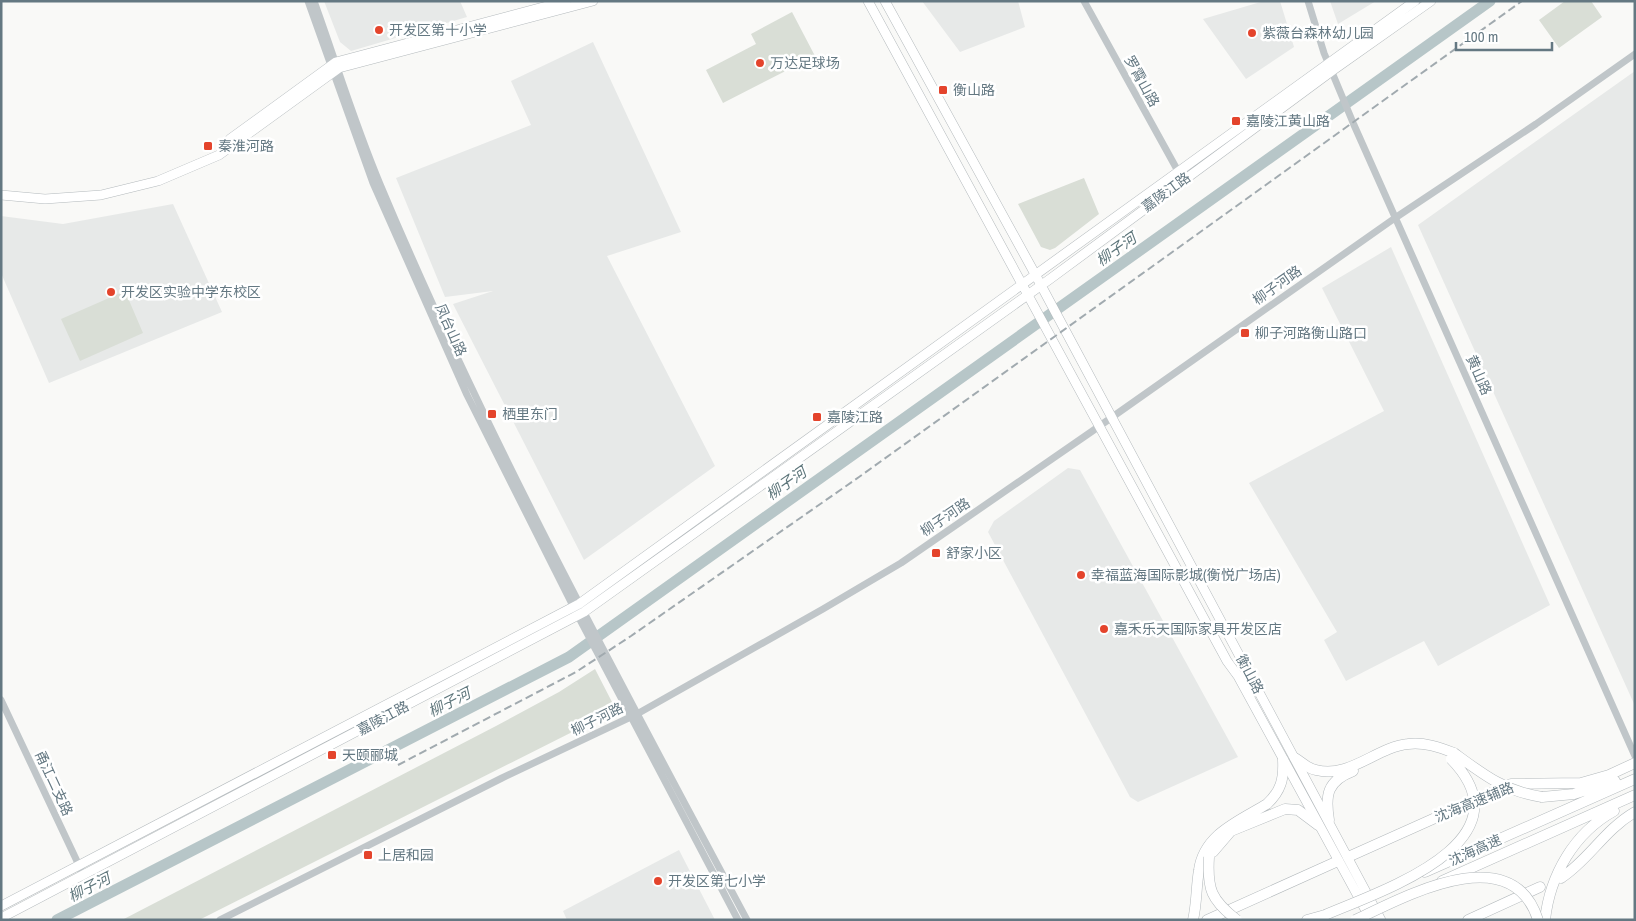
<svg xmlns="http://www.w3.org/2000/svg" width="1636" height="921" viewBox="0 0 1636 921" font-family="'Archivo Narrow','Noto Sans SC',sans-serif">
<rect width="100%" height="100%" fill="#f9f9f7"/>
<path fill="#e7e9e8" d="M324 1H460L467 17 351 51 340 42Z
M922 1H1018L1025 27 960 52Z
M1264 1H1280L1294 47 1246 79 1203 19Z
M1330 1H1376L1338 24Z
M593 42 681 232 607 256 715 466 584 560 453 304 493 291 445 297 396 178 531 125 511 81Z
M1635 71V706L1418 225Z
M173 204 222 312 49 383 1 273V216L63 224Z
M1391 247 1550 605 1438 666 1424 641 1346 681 1324 640 1337 632 1249 483 1384 411 1322 288Z
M1068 468 1080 470 1238 757 1138 802 1130 797 988 532 994 521Z
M679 850 715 920H567L563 911Z"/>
<path fill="#d9ded6" d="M1565 1H1591L1602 17 1559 48 1539 20Z
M792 12 815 56 723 103 706 70 756 44 751 34Z
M1084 178 1099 214 1055 248 1050 250 1041 247 1018 204Z
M125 291 143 333 80 361 61 319Z
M595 669 612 702 608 714 199 920H122L496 726 559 692Z"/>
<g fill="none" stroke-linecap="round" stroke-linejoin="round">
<path stroke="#b7c6c8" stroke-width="11" d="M57 920 569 657 1490 1"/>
<g stroke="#b4babd" stroke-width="10">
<path id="major" d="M868 1 1227 661 1238 676 1371 920
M885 1 1035 274 1381 920
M230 139 336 62 566 1
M1 195 45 199 101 195 158 181 219 155 339 68 593 1
M1 906 579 604 1415 1
M1 918 584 612 1050 279 1332 71 1431 1"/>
</g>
<g stroke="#b3b9bc" stroke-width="11">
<path id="highway" d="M1295 758C1302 762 1308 769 1316 770 1349 779 1377 747 1408 744 1424 742 1439 747 1454 753
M1542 797 1574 794 1615 781
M1329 820C1325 795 1327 781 1353 771
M1213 852 1231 831 1285 809 1298 810 1318 825
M1348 857 1511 784 1581 783 1609 775 1635 763
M1425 872 1635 779
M1561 878C1589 860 1604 830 1635 812
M1442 881 1635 795
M1193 920C1197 903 1196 887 1199 870 1204 834 1239 821 1267 804 1281 791 1284 779 1283 760
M1207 920 1338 861
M1307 920 1325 915
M1468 920 1540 887
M1545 920C1550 875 1574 833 1614 811"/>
</g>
<path stroke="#c0c6c9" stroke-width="7" d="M308 1 373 183 467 395 578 616 738 920
M314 1C336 62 355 125 380 184 486 437 618 678 747 920
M1084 1 1179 173
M1308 1 1324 53 1354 125 1635 756
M1 700 84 876
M220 920 502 778 637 714 823 609 901 563 1091 432 1395 218 1536 124 1635 54"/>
<use href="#major" stroke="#fff" stroke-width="9"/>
<use href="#highway" stroke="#fff" stroke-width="10"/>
<path stroke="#a1aaaf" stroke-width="2" stroke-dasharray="8 4" stroke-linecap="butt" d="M398 765 576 672 631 636 859 477 1522 1"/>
<g stroke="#b3b9bc" stroke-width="11" stroke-linecap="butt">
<path id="highway-bridge" d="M1454 753C1484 775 1504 791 1542 797
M1209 857C1207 889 1211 900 1237 920
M1325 915C1381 891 1532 842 1451 759
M1355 920C1404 897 1512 837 1538 920"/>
</g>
<use href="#highway-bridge" stroke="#fff" stroke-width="10"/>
</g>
<g fill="#e4442c" stroke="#fff" stroke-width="2">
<circle cx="379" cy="30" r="5"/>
<circle cx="1252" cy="33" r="5"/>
<circle cx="760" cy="63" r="5"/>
<rect x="938" y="85" width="10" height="10" rx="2.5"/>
<rect x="1231" y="116" width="10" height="10" rx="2.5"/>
<rect x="203" y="141" width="10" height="10" rx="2.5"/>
<circle cx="111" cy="292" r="5"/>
<rect x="1240" y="328" width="10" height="10" rx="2.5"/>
<rect x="487" y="409" width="10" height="10" rx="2.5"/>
<rect x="812" y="412" width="10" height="10" rx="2.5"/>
<rect x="931" y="548" width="10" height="10" rx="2.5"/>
<circle cx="1081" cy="575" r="5"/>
<circle cx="1104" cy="629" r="5"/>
<rect x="327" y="750" width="10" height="10" rx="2.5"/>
<rect x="363" y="850" width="10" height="10" rx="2.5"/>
<circle cx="658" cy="881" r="5"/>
</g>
<g text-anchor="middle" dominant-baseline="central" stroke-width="5" stroke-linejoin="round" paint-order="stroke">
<g font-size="14" fill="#647882" stroke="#fff" text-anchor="start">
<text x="389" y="30">开发区第十小学</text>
<text x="1262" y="33">紫薇台森林幼儿园</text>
<text x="770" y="63">万达足球场</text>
<text x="953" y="90">衡山路</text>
<text x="1246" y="121">嘉陵江黄山路</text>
<text x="218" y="146">秦淮河路</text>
<text x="121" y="292">开发区实验中学东校区</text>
<text x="1255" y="333">柳子河路衡山路口</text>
<text x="502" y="414">栖里东门</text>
<text x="827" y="417">嘉陵江路</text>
<text x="946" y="553">舒家小区</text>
<text x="1091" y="575">幸福蓝海国际影城(衡悦广场店)</text>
<text x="1114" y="629">嘉禾乐天国际家具开发区店</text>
<text x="342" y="755">天颐郦城</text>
<text x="378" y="855">上居和园</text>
<text x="668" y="881">开发区第七小学</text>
</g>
<g font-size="14" fill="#647882" stroke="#fff">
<text transform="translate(1142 81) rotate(61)">罗霄山路</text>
<text transform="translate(1166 192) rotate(-36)">嘉陵江路</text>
<text transform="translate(1277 285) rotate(-35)">柳子河路</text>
<text transform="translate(451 330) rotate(66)">凤台山路</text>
<text transform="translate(1479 375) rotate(66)">黄山路</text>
<text transform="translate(945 517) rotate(-34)">柳子河路</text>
<text transform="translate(1250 674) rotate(62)">衡山路</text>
<text transform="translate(383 718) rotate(-28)">嘉陵江路</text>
<text transform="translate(597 719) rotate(-26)">柳子河路</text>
<text transform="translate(54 783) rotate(65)">甬江二支路</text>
<text transform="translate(1474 802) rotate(-22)">沈海高速辅路</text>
<text transform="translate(1475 850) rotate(-24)">沈海高速</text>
</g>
<g font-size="15" font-style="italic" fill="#5f777c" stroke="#fff">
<text transform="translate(1116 249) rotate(-35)">柳子河</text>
<text transform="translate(786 483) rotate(-35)">柳子河</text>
<text transform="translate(449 702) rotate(-27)">柳子河</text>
<text transform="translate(89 887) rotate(-27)">柳子河</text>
</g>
</g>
<rect width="1636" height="921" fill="none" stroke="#647882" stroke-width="5"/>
<path d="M1456 42v8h96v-8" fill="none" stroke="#647882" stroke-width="2.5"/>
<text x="1464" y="42" font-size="15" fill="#647882" stroke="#ffffff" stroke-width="4" paint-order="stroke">100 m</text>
</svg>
